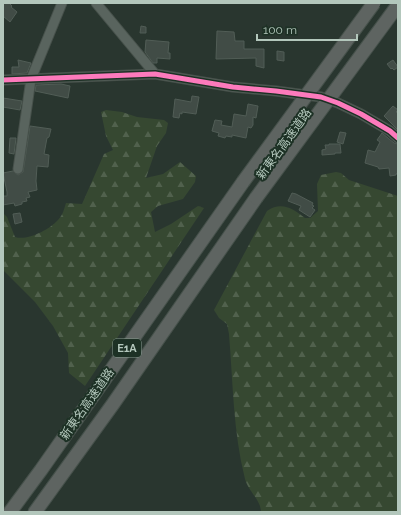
<svg xmlns="http://www.w3.org/2000/svg" width="401" height="515" viewBox="0 0 401 515" font-family="Raleway,'Noto Sans JP',sans-serif">
<defs>
<pattern id="forest-firs" width="22" height="20" patternUnits="userSpaceOnUse"><rect width="22" height="20" fill="#364831"/><path d="M5 1l3.5 6h-7zM16 11l3.5 6h-7z" fill="#51614d"/></pattern>
</defs>
<rect width="100%" height="100%" fill="#29362f"/>
<path fill="url(#forest-firs)" d="M106 110 122 112 137 117 164 120 168 123 166 133 157 146 146 178 163 174 180 162 196 176 195 182 183 199 158 206 151 212 155 232 171 224 198 206 204 208 85 386 69 373 68 353 53 326 35 302 3 270V213L7 217 15 237C27 241 49 230 58 220 63 215 64 209 66 203L82 204 104 154 113 150 106 136 101 112Z
M336 172 341 173 349 180 398 196V512H261C261 500 248 491 245 479 233 432 233 382 229 334L227 324 219 318 214 310 267 211C282 201 293 209 305 218H310L318 211 317 184 321 175Z"/>
<path fill="#414c46" stroke="#515d56" d="M3 3H9L12 6 11 7 17 12 10 22 3 16Z
M141 26 146 27V33H140Z
M217 31 234 32 235 41H244V49H264V68L256 66V58L216 59Z
M146 40 169 42 168 53H170V59L157 58V63H153L145 52Z
M277 51 284 52V61L277 60Z
M18 60 31 63 27 73 12 74V67H19Z
M393 60 398 67 394 70 392 68 391 69 387 64Z
M61 84 70 86 68 98 35 91 36 85Z
M192 96 199 97 196 114 182 112V114L180 113 179 118 173 117 175 99 191 102Z
M3 98 22 101 20 110 3 107Z
M248 104 258 106 256 118 253 117V125L251 128 248 127 246 138 232 135V137L226 136 225 138 218 136 219 133 212 131 215 120 222 121 221 125 232 127 234 114 246 116Z
M393 106 398 110 396 112 398 113V130L384 116Z
M30 126 51 129 49 137 47 138 44 154 49 155 48 167 37 166 36 181 37 190 28 192 30 197 26 198 27 201 22 202V204L15 206 14 203 3 205V196H7V192L3 173 13 171 18 175 23 172Z
M340 132 346 133 343 144 337 142Z
M382 133 394 143 398 144V173L396 174V175L390 176 389 168 379 169 378 167 365 163 368 150 375 152 380 142 377 140Z
M10 138H16L14 154 9 153Z
M329 144H340L341 153H335V154L322 155V150L326 149 325 145H329Z
M292 193 296 194 313 203 312 205 314 206 312 208 315 210 310 217 299 210 301 206 288 201Z
M20 213 22 222 15 224 13 214Z"/>
<g fill="none" stroke-linecap="round" stroke-linejoin="round">
<g stroke="#47514b" stroke-width="11">
<path id="minor" d="M96 3 155 74
M3 80 155 74 233 87 276 91 321 97 338 103 361 114 390 131 398 138
M18 169 31 79 62 3"/>
</g>
<g stroke="#46514b" stroke-width="15">
<path id="highway" d="M10 512 41 470 243 182
M35 512 113 404 256 198"/>
</g>
<use href="#minor" stroke="#59645e" stroke-width="9"/>
<use href="#highway" stroke="#5e6461" stroke-width="13"/>
<g stroke="#46514b" stroke-width="15" stroke-linecap="butt">
<path id="highway-bridge" d="M243 182 374 3
M256 198 398 5"/>
</g>
<use href="#highway-bridge" stroke="#5e6461" stroke-width="13"/>
<g stroke="#1d3125" stroke-width="8">
<path id="cycleway" d="M3 80 155 74 233 87 276 91 321 97 338 103 361 114 390 131 398 138"/>
</g>
<use href="#cycleway" stroke="#fd7abc" stroke-width="5"/>
</g>
<g text-anchor="middle" dominant-baseline="central" stroke-width="4" stroke-linejoin="round" paint-order="stroke">
<rect fill="#1d3125" stroke="#869a8f" stroke-width="1" x="113" y="339" width="28" height="18" rx="3"/>
<g font-size="11" font-weight="bold" fill="#b3c7bc">
<text x="127" y="348">E1A</text>
</g>
<g font-size="12" fill="#b3c7bc" stroke="#1d3125">
<text transform="translate(284 144) rotate(-54)">新東名高速道路</text>
<text transform="translate(87 404) rotate(-55)">新東名高速道路</text>
</g>
</g>
<rect width="401" height="515" fill="none" stroke="#b3c7bc" stroke-width="8"/>
<path d="M257 34v6h100v-6" fill="none" stroke="#b3c7bc" stroke-width="2"/>
<text x="263" y="34" font-size="12" fill="#b3c7bc" stroke="#1d3125" stroke-width="3" paint-order="stroke">100 m</text>
</svg>
